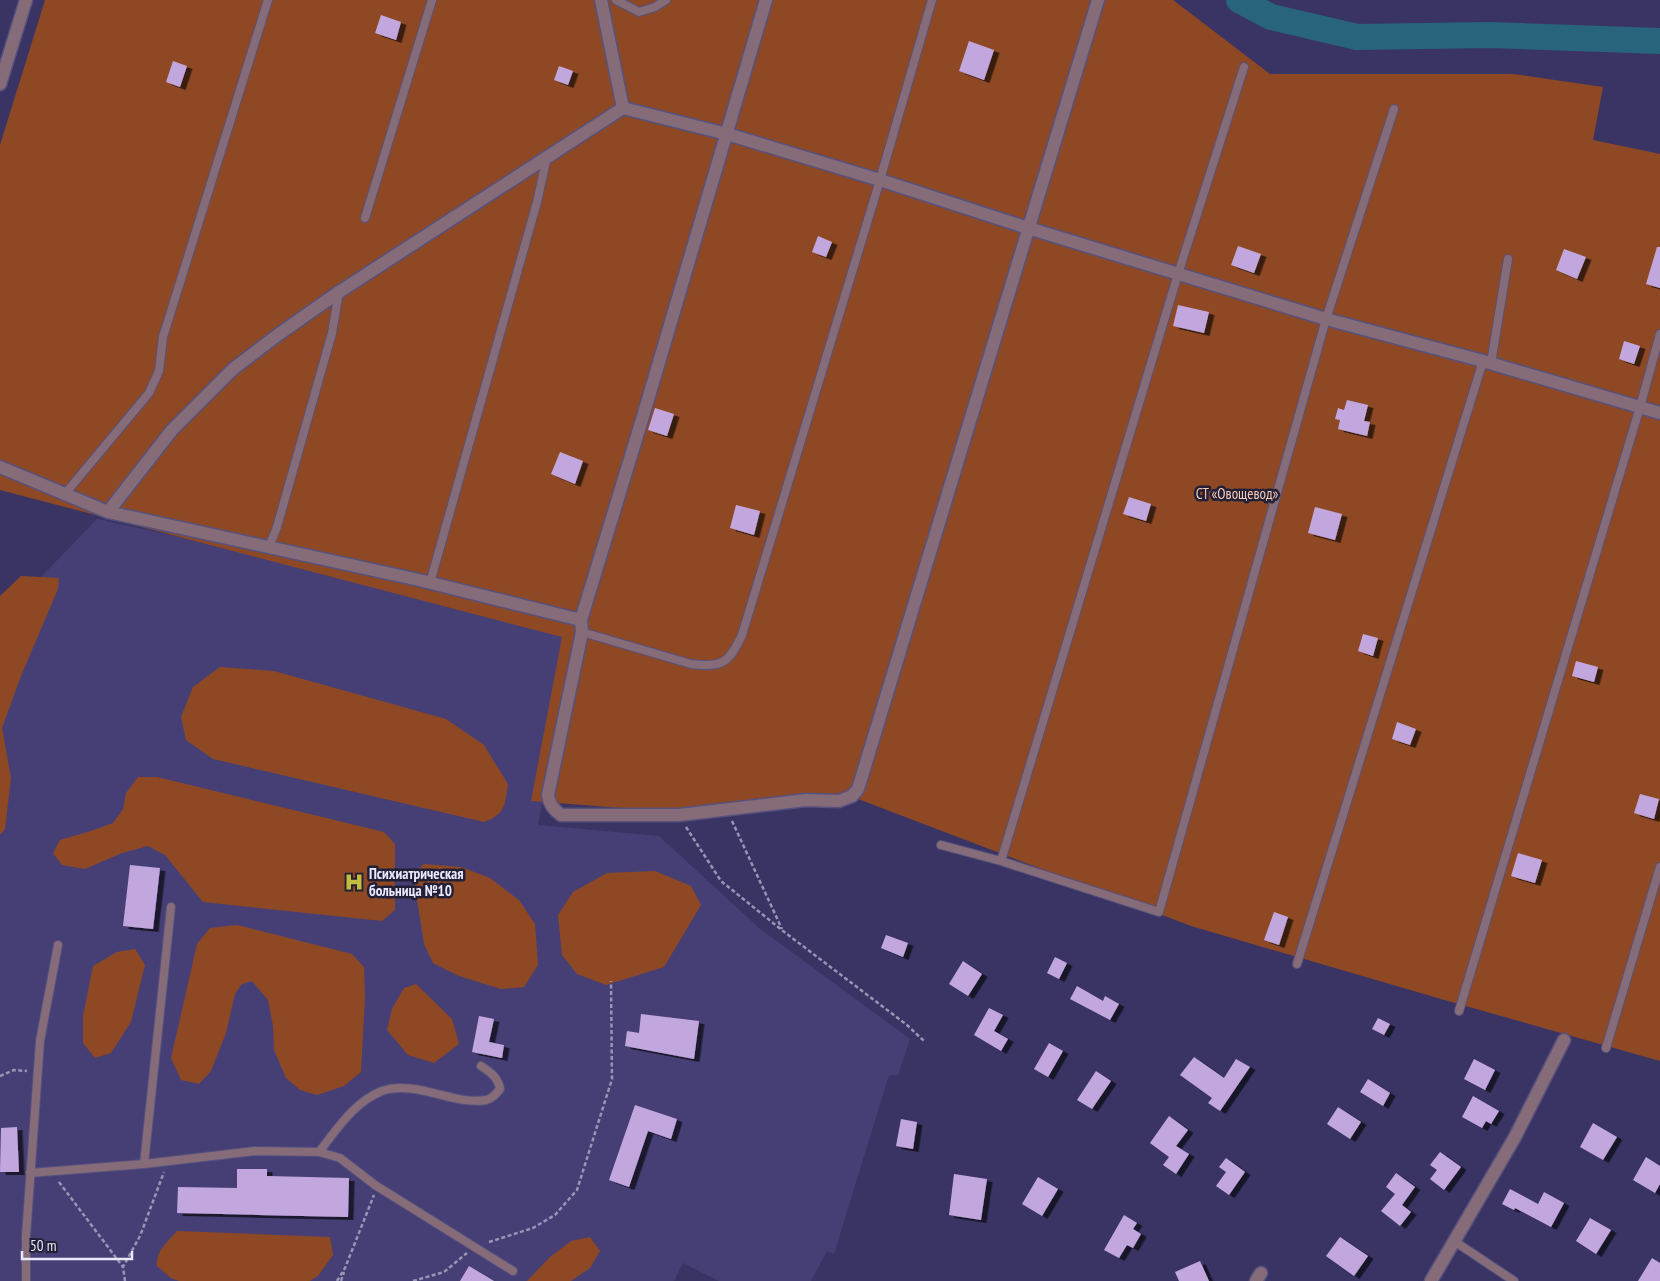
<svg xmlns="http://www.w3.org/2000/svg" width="1660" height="1281" viewBox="0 0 1660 1281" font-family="'PT Sans Narrow',sans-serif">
<defs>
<filter id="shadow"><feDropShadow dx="5.5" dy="3" stdDeviation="0" flood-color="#0009"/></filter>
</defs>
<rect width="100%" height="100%" fill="#3a3465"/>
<path fill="#463f76" d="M97 519 562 619 574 634 538 825 659 836 759 928 910 1039 898 1075H889L834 1254 827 1251 811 1281H719L683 1263 674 1281H0V643L10 609Z"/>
<path fill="#8e4924" d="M45 0H1173L1270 74H1514L1603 87 1593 140 1660 154V1061L1441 999 1191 926 845 794 659 811 531 801 562 637 0 490V145Z
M21 576 59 578 58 589 21 676 2 728 11 778 5 829 0 835V596Z
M220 667 274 671 446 719 484 745 508 784C505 804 506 814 484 822L213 759 186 740 181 717 193 687Z
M138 777H157L384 832 395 844V910L382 921 203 902 165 855 148 846 122 853 85 869 62 865 53 853 60 840 91 831 113 823 123 809 126 793Z
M424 864 461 867 490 878 519 900 535 924 538 965 524 987 501 989 459 976 433 963 424 944 413 874Z
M655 871 691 886 701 905 664 967 606 985 577 974 562 955 558 915 573 892 607 873Z
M237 925 352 954 364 967 365 997 361 1072 344 1086 317 1095 300 1090 286 1078 274 1050 273 1026 268 1000 252 981 242 984 235 994 226 1033 211 1071 199 1084 181 1080 171 1058 197 944 210 928Z
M135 949 145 965 131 1022 111 1053 95 1058 83 1043V1016L93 966 117 952Z
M416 984 452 1019 459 1044 434 1063 408 1055 387 1030 392 1009 404 988Z
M177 1231 330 1237 333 1255 318 1276 310 1281H179L171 1278 157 1266C155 1252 168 1241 177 1231Z
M590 1237 600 1251 590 1268 571 1281H527L550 1257 571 1241Z"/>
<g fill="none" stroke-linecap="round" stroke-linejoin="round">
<path stroke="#28657d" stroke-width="26" d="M1239 0 1271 17 1357 37 1490 35 1660 41"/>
</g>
<path fill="#c2a7de" filter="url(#shadow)" d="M381 15 401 22 396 40 375 33Z
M969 41 994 50 984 80 959 71Z
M173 61 187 66 180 87 166 82Z
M559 66 573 71 568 85 554 80Z
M818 236 832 242 826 257 812 252Z
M1238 246 1261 254 1254 273 1231 265Z
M1657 247H1660V288L1646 284Z
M1564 249 1586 257 1577 279 1556 270Z
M1178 305 1209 312 1204 333 1173 326Z
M1624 341 1640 346 1634 364 1619 359Z
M1347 400 1368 405 1364 421 1370 422 1367 436 1338 429 1340 420 1335 419 1338 408 1344 410Z
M655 408 674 414 667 436 648 430Z
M560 452 583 461 575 484 551 474Z
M1129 497 1151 504 1146 521 1123 514Z
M736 505 760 511 754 535 730 528Z
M1315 507 1342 514 1335 540 1308 533Z
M1363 634 1378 638 1373 656 1358 651Z
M1576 661 1598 667 1594 682 1572 676Z
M1397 722 1416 729 1410 745 1392 739Z
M1640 794 1659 799 1654 819 1634 813Z
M1518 853 1542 860 1535 883 1511 876Z
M130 865 160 868 153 929 123 926Z
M1274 912 1288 917 1279 945 1264 940Z
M886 935 908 943 903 957 881 948Z
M1055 957 1067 963 1059 979 1047 973Z
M963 961 982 974 968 996 949 984Z
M1077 986 1103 1001 1105 996 1119 1004 1110 1020 1070 999Z
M989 1008 1003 1015 994 1031 1008 1039 1001 1051 974 1035Z
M641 1014 699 1021 694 1059 625 1046 627 1031 639 1033Z
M479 1016 494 1019 489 1042 504 1045 502 1058 472 1052Z
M1378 1018 1390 1024 1384 1035 1372 1029Z
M1049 1043 1063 1051 1048 1077 1034 1069Z
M1194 1057 1224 1078 1236 1059 1250 1067 1220 1111 1208 1103 1212 1098 1180 1075Z
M1474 1059 1495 1070 1485 1090 1464 1079Z
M1096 1071 1111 1081 1092 1109 1077 1100Z
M1368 1079 1390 1093 1383 1106 1360 1092Z
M1473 1096 1499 1111 1491 1124 1486 1121 1482 1128 1462 1117Z
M635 1105 677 1119 671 1139 648 1131 629 1187 609 1180Z
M1338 1107 1361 1122 1350 1139 1327 1124Z
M1169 1116 1188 1130 1176 1146 1189 1154 1176 1174 1163 1165 1169 1157 1150 1143Z
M901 1119 917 1122 913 1149 896 1146Z
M1593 1123 1617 1137 1603 1160 1580 1147Z
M17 1127 19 1172H0L1 1128Z
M1440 1152 1461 1167 1444 1190 1430 1179 1437 1170 1430 1165Z
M1646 1157 1660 1166V1184L1655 1193 1633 1180Z
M1226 1158 1245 1172 1229 1195 1216 1186 1226 1172 1219 1167Z
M237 1169H267V1176L349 1178 348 1217 177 1213 178 1187 237 1188Z
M1396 1173 1415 1187 1402 1205 1411 1212 1400 1226 1381 1211 1395 1194 1386 1187Z
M954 1174 987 1179 981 1220 949 1215Z
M1038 1177 1058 1189 1042 1216 1022 1204Z
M1510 1189 1538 1204 1544 1192 1564 1203 1551 1227 1515 1208 1514 1210 1502 1204Z
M1124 1215 1137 1223 1133 1229 1141 1234 1133 1248 1127 1245 1119 1258 1104 1250Z
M1590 1218 1611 1230 1596 1254 1576 1241Z
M1340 1237 1368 1256 1354 1276 1326 1256Z
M1652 1258 1660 1263V1281H1638Z
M1200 1261 1209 1281H1179L1175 1272Z
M469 1266 494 1281H460Z"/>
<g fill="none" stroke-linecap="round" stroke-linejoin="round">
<g stroke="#56517d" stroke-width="10">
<path id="service" d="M616 0 639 12 655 7 666 0
M365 218 432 0
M1491 363 1508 259
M64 495 149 393 159 371 163 337 268 0
M269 547 277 527 332 333 339 292
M430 583 537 202 547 157
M582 632 691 664C722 668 729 663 742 635L880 180 932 0
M941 845 1001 861 1159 912 1326 319 1394 109
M1001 861 1178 274 1244 67
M1297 964 1483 361
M1459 1011 1640 407 1660 334
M1606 1048 1660 867
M319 1152C337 1129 354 1102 382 1091 415 1079 455 1106 486 1100 492 1099 496 1094 500 1089 498 1077 490 1072 481 1066
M144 1164 171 907
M30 1173 144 1164 255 1151 319 1152 340 1158 375 1185 513 1271
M1454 1241 1514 1281
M26 1281V1236L40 1041 58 945"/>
</g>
<g stroke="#56517d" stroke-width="15">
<path id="minor" d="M601 0 623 108 727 134 880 180 1028 228 1326 319 1483 361 1660 413
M766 0 644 413 581 620 582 632 548 795C549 804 554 810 561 815H679L806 800 839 801 852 796 858 789 1098 0
M0 467 108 512 419 580 581 620
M108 512 172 430 233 369 279 334 339 292 623 108
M1256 1281 1261 1273
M1431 1281 1515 1137 1564 1040"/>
</g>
<g stroke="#56517d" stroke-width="15">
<path id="tertiary" d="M0 84 26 0"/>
</g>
<path stroke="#9995b6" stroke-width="2.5" stroke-dasharray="4 2.5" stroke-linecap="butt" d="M732 821 782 929
M686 827 721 881 783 931 907 1025 924 1041
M0 1076 14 1070 27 1071
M59 1182 123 1267
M489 1242 533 1228 555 1215 577 1190 612 1079 611 981
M125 1281 123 1267 140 1236 164 1172
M337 1281 345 1268 374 1195
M341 1281 344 1272
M413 1281 444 1272 467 1253"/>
<use href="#service" stroke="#866c79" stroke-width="8"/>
<use href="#minor" stroke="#866c79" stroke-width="12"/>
<use href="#tertiary" stroke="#866c79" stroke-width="12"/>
</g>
<defs>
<g id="hospital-bare" transform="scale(1.5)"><path d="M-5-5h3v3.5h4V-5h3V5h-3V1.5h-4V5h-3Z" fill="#c3bd3f" stroke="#222036" stroke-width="2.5" paint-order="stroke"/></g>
</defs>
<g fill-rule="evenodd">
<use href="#hospital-bare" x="354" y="882"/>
</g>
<g text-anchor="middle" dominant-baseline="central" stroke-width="5" stroke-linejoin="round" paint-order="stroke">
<g font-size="15" fill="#f8cab4" stroke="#222036">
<text x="1237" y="493">СТ «Овощевод»</text>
</g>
<g font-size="15" font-weight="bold" fill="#eae9fc" stroke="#222036" text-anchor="start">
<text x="369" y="873">Психиатрическая<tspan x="369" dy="17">больница №10</tspan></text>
</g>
</g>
<path d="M22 1251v8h110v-8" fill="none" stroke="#eae9fc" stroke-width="2.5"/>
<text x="30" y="1251" font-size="15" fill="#eae9fc" stroke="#222036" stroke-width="4" paint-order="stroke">50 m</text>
</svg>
